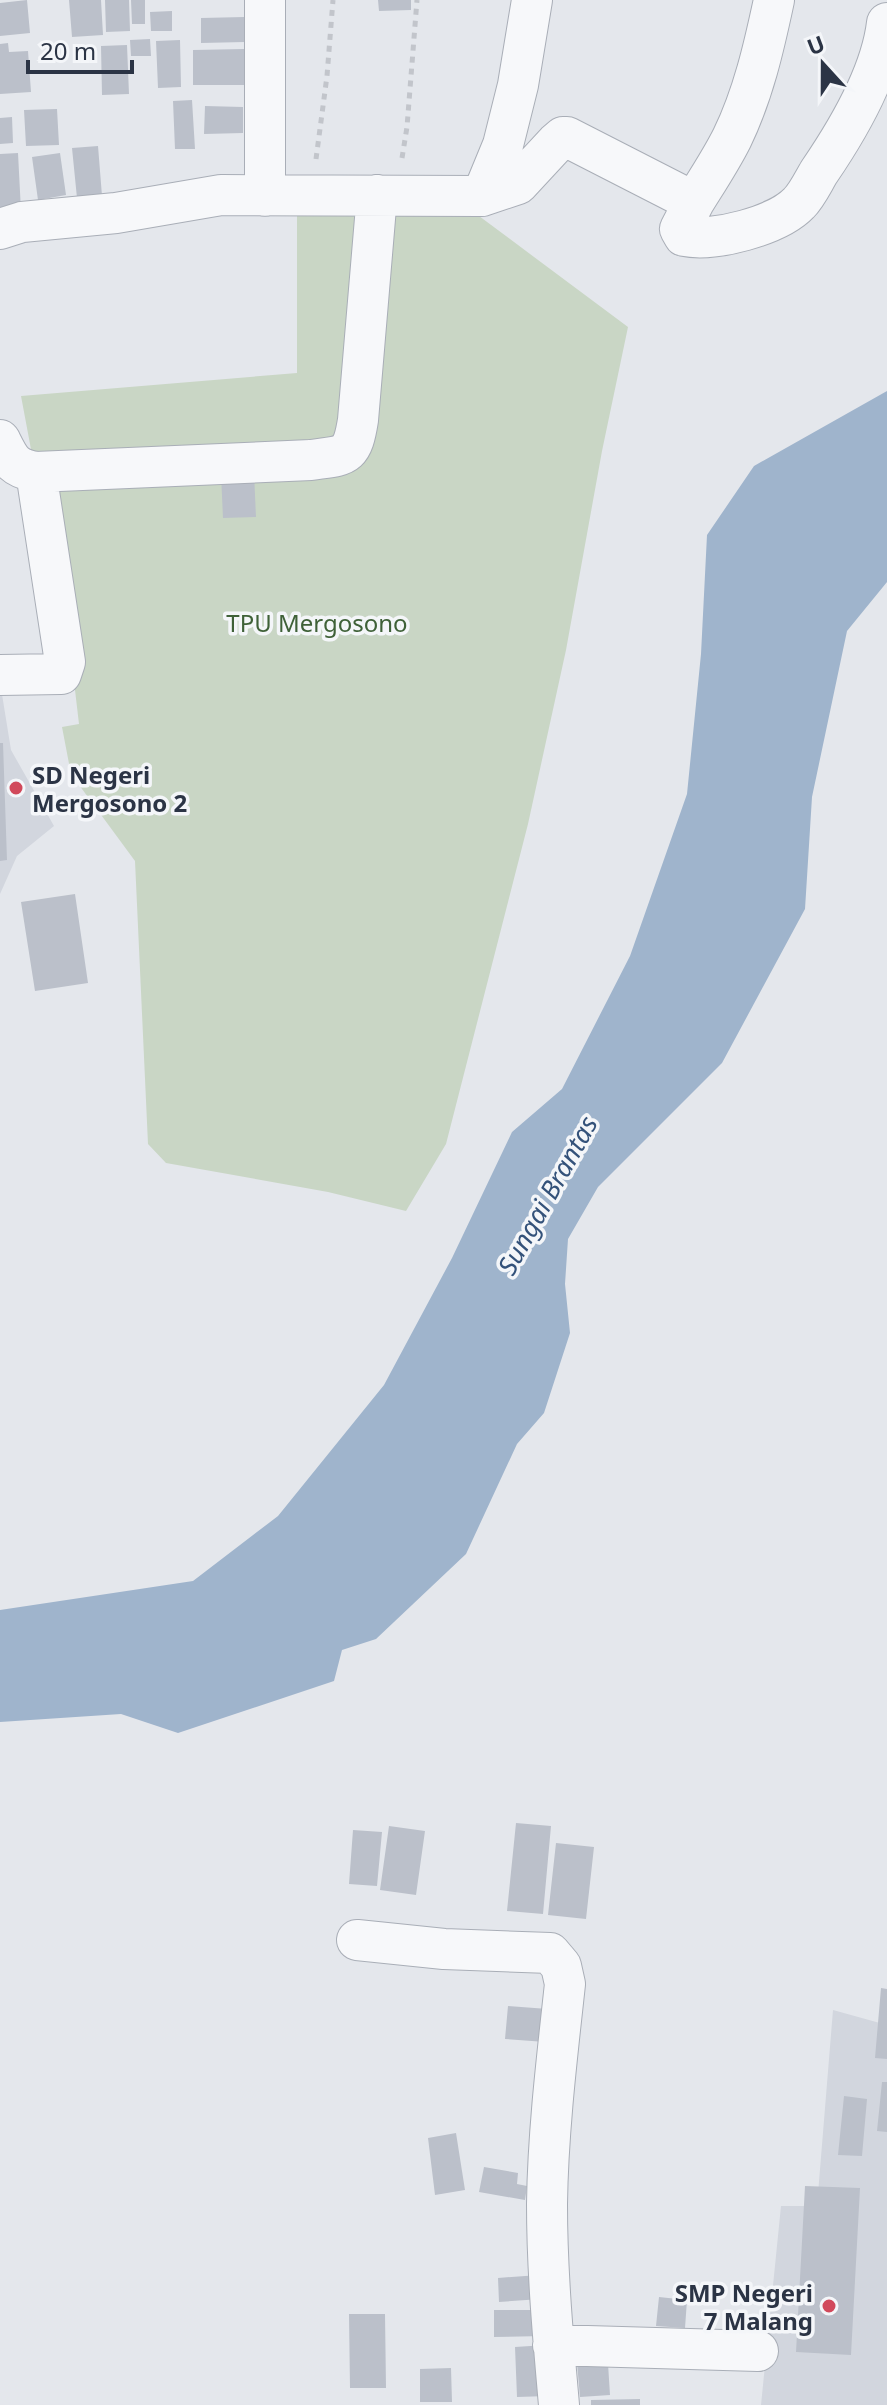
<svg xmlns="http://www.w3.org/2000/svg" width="887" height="2405" viewBox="0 0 887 2405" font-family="'Noto Sans',sans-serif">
<rect width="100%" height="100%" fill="#e4e7ec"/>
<path fill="#d2d6de" d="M0 682 11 750 54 826 17 856 0 894Z
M833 2010 887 2025V2405H761L781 2206H817Z"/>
<path fill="#c9d6c5" d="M424 201 425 216H479L628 327 602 451 566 650 528 824 446 1144 406 1211 328 1192 166 1163 148 1144 135 861 71 774 62 727 79 724 73 673 21 396 297 373V211Z"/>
<path fill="#9fb4cc" d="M887 391V582L847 631 812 797 805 909 722 1063 598 1187 568 1239 565 1284 570 1333 544 1413 517 1444 466 1554 376 1639 342 1650 334 1681 178 1733 121 1714 0 1722V1610L193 1581 278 1516 384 1385 452 1258 512 1132 562 1089 630 956 687 794 701 654 707 535 754 466Z"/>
<path fill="#bbc0ca" d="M27 0 30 33 0 36V3Z
M69 0H101L103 35 72 37Z
M105 0H129L130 31 106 32Z
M131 0H145V24H132Z
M378 0H411V10L379 11Z
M172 11V31H151L150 12Z
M244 17 245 42 201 43V18Z
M150 39 151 56H131L130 40Z
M180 40 181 87 158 88 156 41Z
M8 43 9 52 28 51 31 92 0 94V44Z
M127 45 129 94 102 95 101 46Z
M244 49 245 85H193V50Z
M192 100 195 149H175L173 101Z
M205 106 243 107V133L204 134Z
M57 109 59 145 26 146 24 110Z
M12 117 13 143 0 144V118Z
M98 146 102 196 77 198 72 148Z
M18 153 21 211 0 212V154Z
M60 153 66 195 38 200 32 157Z
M254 473 256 517 223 518 221 474Z
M0 743H3L7 860 0 861Z
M75 894 88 983 35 991 21 902Z
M516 1823 551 1826 543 1914 507 1911Z
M389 1826 425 1831 416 1895 380 1890Z
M353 1830 382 1832 377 1886 349 1884Z
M556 1843 594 1847 586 1919 548 1915Z
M881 1988 887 1989V2059L875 2058Z
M508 2006 561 2010 559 2043 505 2039Z
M882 2082H887V2132L877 2131Z
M844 2096 867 2099 862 2156 838 2155Z
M456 2133 465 2190 435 2195 428 2138Z
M484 2167 518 2173 517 2184 527 2186 525 2200 479 2192Z
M805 2186 860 2188 851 2355 796 2352Z
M539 2275 541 2299 499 2302 498 2278Z
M659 2297 687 2300 685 2328 656 2326Z
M494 2310H544V2336L494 2337Z
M349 2314H385L386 2388H350Z
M546 2345 548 2396 517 2397 515 2347Z
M607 2348 610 2395 580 2397 576 2351Z
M451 2368 452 2402H420V2369Z
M640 2399V2405H591V2400Z"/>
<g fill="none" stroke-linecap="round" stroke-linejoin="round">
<g stroke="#a9aeb7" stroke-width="42">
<path id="street" d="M265 0V196
M482 196 518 184 556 143 563 137H567L694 202C707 181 721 160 732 138 753 95 764 47 774 0
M694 202 680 229 684 236C714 242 777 226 799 203 807 195 813 182 819 172 847 131 881 74 887 23
M0 229 22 222 116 213 221 195 482 196 503 145 518 85 532 0
M0 440C10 460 13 468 36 472L311 460C346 455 352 458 358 420L377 195
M0 675 61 674 65 662 36 472
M357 1940 444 1949 550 1953 561 1966 565 1984C557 2057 548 2131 547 2204 547 2271 553 2338 559 2405
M553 2345 758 2351"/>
</g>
<path stroke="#c2c5cb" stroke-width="5" stroke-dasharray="6 6" stroke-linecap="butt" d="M402 158 407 127 417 0
M316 159 327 76 333 0"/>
<use href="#street" stroke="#f7f8fa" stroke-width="40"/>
</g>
<g fill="#d1495b" stroke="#f4f6f9" stroke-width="3">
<circle cx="16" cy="788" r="8"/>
<circle cx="829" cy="2306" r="8"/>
</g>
<g text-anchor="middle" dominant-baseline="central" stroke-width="7" stroke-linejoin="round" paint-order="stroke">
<g font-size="24" fill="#3f6138" stroke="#f4f6f9">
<text x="317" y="622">TPU Mergosono</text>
</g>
<g font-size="24" font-weight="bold" fill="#2b3445" stroke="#f4f6f9" text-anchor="start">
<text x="32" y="774">SD Negeri<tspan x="32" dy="28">Mergosono 2</tspan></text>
<text x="813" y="2292" text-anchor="end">SMP Negeri<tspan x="813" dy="28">7 Malang</tspan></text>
</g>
<g font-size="26" font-style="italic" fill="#34527a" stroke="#f4f6f9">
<text transform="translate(547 1195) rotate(-61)">Sungai Brantas</text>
</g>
</g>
<g transform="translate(823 64) rotate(339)" stroke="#f4f6f9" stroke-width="6" paint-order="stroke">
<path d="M0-6L14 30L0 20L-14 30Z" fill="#2b3445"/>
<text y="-12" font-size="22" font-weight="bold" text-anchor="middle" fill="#2b3445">U</text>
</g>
<path d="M28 60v12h104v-12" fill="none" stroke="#2b3445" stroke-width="4"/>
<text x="40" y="60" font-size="24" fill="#2b3445" stroke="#f4f6f9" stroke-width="6" paint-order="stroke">20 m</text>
</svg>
